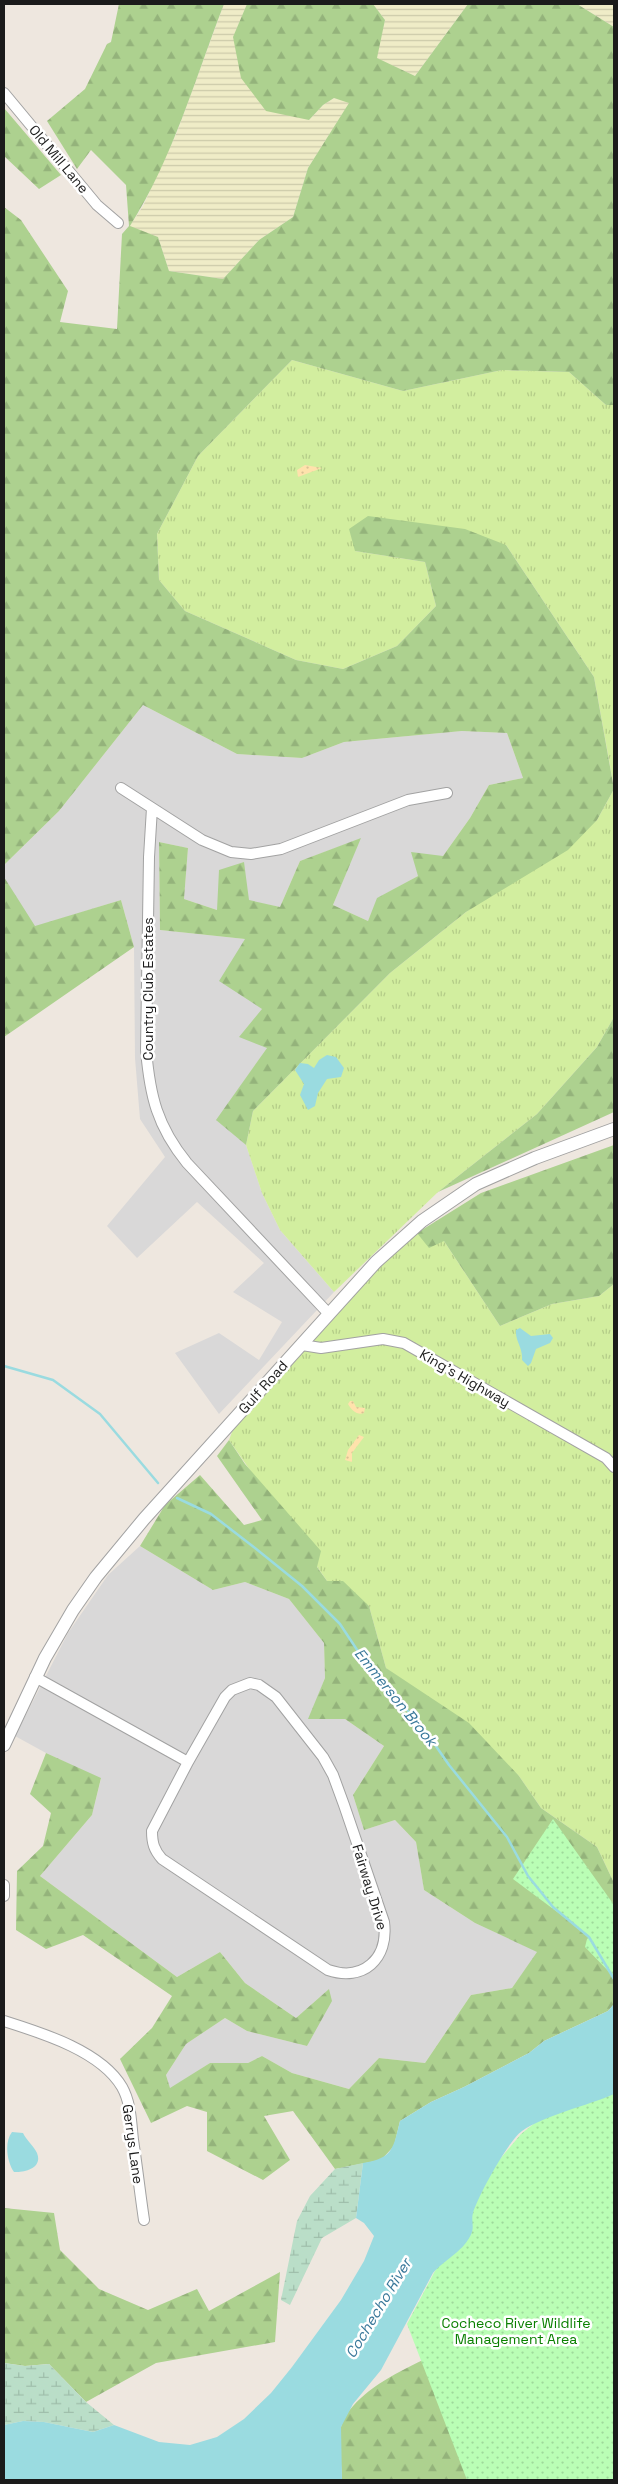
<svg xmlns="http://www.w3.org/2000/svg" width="618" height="2484" viewBox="0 0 618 2484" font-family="'Space Grotesk',sans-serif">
<defs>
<pattern id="farmland-rules" width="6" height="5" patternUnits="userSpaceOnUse" patternTransform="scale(1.25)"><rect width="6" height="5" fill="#efecc7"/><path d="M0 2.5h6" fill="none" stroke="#cccaaa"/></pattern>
<pattern id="grass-tufts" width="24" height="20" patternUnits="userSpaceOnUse" patternTransform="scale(1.25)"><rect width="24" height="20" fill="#d2ee9f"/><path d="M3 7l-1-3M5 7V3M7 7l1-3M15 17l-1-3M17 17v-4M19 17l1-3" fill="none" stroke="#b4cc88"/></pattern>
<pattern id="forest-firs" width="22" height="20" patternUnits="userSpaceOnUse" patternTransform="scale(1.25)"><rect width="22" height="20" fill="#add18f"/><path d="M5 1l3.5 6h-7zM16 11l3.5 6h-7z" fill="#94b37b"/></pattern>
<pattern id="wetland-marsh" width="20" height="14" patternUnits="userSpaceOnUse" patternTransform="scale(1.25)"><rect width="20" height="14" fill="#badec8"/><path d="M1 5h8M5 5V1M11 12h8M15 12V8" fill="none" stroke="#9fbeab"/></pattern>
<pattern id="sand-dots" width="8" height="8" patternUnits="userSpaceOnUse" patternTransform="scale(1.25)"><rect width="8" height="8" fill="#ffe2ac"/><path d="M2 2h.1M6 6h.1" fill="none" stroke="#dac193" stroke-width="1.8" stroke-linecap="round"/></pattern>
<pattern id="park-dots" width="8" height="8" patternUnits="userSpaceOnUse" patternTransform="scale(1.25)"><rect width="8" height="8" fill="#bafeb5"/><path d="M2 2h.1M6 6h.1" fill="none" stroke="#9fd99b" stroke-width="1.8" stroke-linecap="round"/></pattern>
</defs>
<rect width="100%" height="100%" fill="#eee7df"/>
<path fill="#d9d8d8" d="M143 705 237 754 302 758 344 742 462 731 507 733 523 778 489 785 470 818 443 856 418 876 378 898 368 921 333 905 360 839 300 861 280 907 249 901 217 910 184 899 188 848 159 842 160 930 245 939 262 1010 267 1048 217 1120 246 1145 262 1193 280 1230 334 1292 219 1414 175 1353 219 1333 259 1360 282 1322 233 1292 264 1263 197 1202 137 1258 107 1226 165 1157 140 1119 135 1058 134 947 121 900 34 927 4 877V865L59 811Z
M140 1546 213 1590 245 1582 289 1599 324 1643 325 1678 309 1719H345L384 1746 353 1795 364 1830 395 1820 416 1842 424 1890 475 1923 538 1952 512 1988 471 1995 425 2063 379 2058 349 2089 292 2073 262 2056 248 2063H210L170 2089 166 2075 186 2044 225 2018 247 2031 307 2046 328 1990 296 2018 245 1983 220 1952 177 1977 40 1876 92 1815 101 1779 46 1753 15 1736 68 1633 108 1575Z"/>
<path fill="url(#farmland-rules)" d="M224 4H247L233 38 309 120 323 105 334 98 350 102 308 168 293 217 259 240 223 279 169 271 158 237 129 227 143 206 177 132Z
M373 4H468L415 76 376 58 385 20Z
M577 4H614V27Z"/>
<path fill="url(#grass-tufts)" d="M292 360 403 391 502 370 569 372 606 405H614V788L594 677 506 545 355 551 425 562 436 606 397 646 343 669 296 660 185 611 159 580 157 534 198 456Z
M614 789V1017L597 1047 537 1114 438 1192 334 1292 280 1230 262 1193 246 1145 253 1111 390 973 466 912 597 820Z
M417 1233 444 1241 500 1326 552 1304 599 1296 614 1284V1883L597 1847 541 1808 519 1776 386 1668 369 1606 327 1581 229 1440 235 1424 369 1275Z"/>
<path fill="url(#forest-firs)" d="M119 4H224C195 79 173 158 130 226L158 237 169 271 223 279 259 240 293 217 308 168 349 103 334 98 323 105 309 120 266 111 241 78 233 37 247 4H373L385 20 377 58 415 76 468 4H577L614 27V405H606L569 372 502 370 403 391 292 360 198 456 157 534 159 580 185 611 296 660 343 669 397 646 436 606 425 562 355 551 349 529 368 516 465 529 506 545 594 677 614 789 597 820 568 850 466 912 390 973 253 1111 246 1145 216 1120 267 1048 239 1037 262 1009 219 981 245 939 160 930 159 842 188 848 184 899 217 910 219 870 244 862 249 900 280 907 300 861 361 838 333 905 368 921 377 898 418 876 411 852 443 856 470 818 489 785 523 778 507 733 462 731 344 742 302 758 237 754 143 705 59 811 4 865V207L21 220 68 291 60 322 117 329 122 234 129 226 126 185 91 150 77 169 47 121 85 89 107 44 111 42Z
M4 108 61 175 39 189 4 156Z
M4 877 35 926 121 900 134 947 4 1037Z
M614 1017V1112L438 1192 537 1114 597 1047Z
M614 1145V1284L599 1296 552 1304 500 1326 444 1241 429 1248 417 1233 481 1193Z
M229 1440 245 1464 321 1551 317 1567 327 1581H343L369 1606 386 1668 469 1723 519 1776 541 1808 597 1847 614 1883V2004L608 2011 544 2041 529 2053 464 2087 431 2102 400 2121 394 2146 381 2160 335 2169 293 2111 264 2116 290 2160 263 2180 207 2151V2112L187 2106 151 2123 120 2059 152 2028 172 1996 83 1935 46 1949 16 1930 17 1871 43 1846 51 1813 30 1794 46 1753 101 1778 92 1815 40 1876 177 1977 220 1952 245 1983 296 2018 329 1989 332 2001 307 2046 247 2031 225 2018 186 2044 166 2075 170 2088 210 2063H248L262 2056 292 2073 349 2089 379 2058 425 2063 471 1995 512 1988 537 1952 475 1923 424 1890 416 1842 395 1820 364 1830 353 1795 384 1746 345 1719H308L325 1678 324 1643 289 1599 245 1582 213 1590 140 1546 165 1505 200 1475 244 1525 262 1520 217 1456Z
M4 2208 54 2213 60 2250 99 2289 148 2310 197 2289 209 2311 280 2272 275 2342 156 2363 86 2402 49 2364 25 2366 4 2363Z
M493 2331 614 2480H342C342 2466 337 2439 341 2427 355 2380 451 2349 493 2331Z"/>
<path fill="url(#wetland-marsh)" d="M363 2163 356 2218 322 2238 290 2305 281 2300 297 2221 310 2196 335 2169Z
M4 2363 25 2366 49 2364 86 2402 114 2425 93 2432 44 2422 23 2421 4 2425Z"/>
<path fill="url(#sand-dots)" d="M305 465 322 468 298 477 297 470Z
M350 1401H353L356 1407 365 1408 364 1413C358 1416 351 1410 348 1404Z
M359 1435 364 1437 352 1453V1462L345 1460 348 1450Z"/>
<path fill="url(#park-dots)" d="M553 1819 614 1905V1977L585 1947 588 1935 513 1879Z
M614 2090V2480H467L407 2324 484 2178 521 2134 567 2097Z"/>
<path fill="#9adbe0" d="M327 1055 336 1057 344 1068 341 1077 327 1079 318 1093 315 1106 308 1110 300 1095 304 1084 295 1070 300 1063 308 1064 314 1068 319 1060Z
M520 1328 531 1336 550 1334 553 1338 550 1343 536 1349 531 1363 528 1366 522 1360C523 1347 515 1341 516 1330Z
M614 2004V2094C587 2106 545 2115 522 2131 508 2141 478 2196 473 2213 471 2219 474 2226 472 2232 465 2251 446 2258 433 2273L381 2370 353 2404 341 2427 342 2480H4V2425L23 2421 44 2422 93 2432 114 2425 159 2442 190 2445 217 2437 244 2419 271 2393 292 2367 341 2300 364 2261 374 2236 364 2223 356 2218 363 2163C393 2158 393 2149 400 2121L431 2102 464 2087 529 2053 544 2041 608 2011Z
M12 2132 23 2133C26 2140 34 2146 37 2153 43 2168 25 2173 14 2172 7 2162 4 2142 12 2132Z"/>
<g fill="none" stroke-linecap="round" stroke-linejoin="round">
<path stroke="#9adbe0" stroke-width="2.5" d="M4 1366 53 1380 100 1414 158 1483
M177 1498 211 1514 255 1548 302 1586 340 1624 371 1671 422 1726 449 1765 507 1837 528 1876 553 1907 589 1937 614 1979"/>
<g stroke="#a2a2a2" stroke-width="12">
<path id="minor" d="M4 93 97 205 118 223
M121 788 202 840 231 852 251 854 281 849 408 800 447 793
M152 808 149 857 146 1050C150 1096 157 1126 187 1163L329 1314
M302 1345 321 1348 383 1339 404 1343 606 1458 614 1467
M35 1677 188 1762 225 1697 232 1690 250 1683 259 1685 276 1697 323 1757 333 1775 344 1805 384 1922C389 1959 363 1982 328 1970L162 1859C154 1850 152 1843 152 1831L188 1762
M4 1885V1896
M4 2021C42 2033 101 2051 122 2087 131 2103 131 2122 133 2140 137 2166 140 2193 144 2220"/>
</g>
<g stroke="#a2a2a2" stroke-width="14">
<path id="tertiary" d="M4 1745 45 1658 73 1610 96 1577 144 1519 376 1262 422 1221 476 1184 535 1158 614 1129"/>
</g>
<use href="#minor" stroke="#fff" stroke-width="10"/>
<use href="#tertiary" stroke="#fff" stroke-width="12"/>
</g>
<g text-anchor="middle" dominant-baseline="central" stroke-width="5" stroke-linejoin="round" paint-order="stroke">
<g font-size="14" fill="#1b1b1b" stroke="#fff">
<text transform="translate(59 159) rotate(50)">Old Mill Lane</text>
<text transform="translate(148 989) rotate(-90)">Country Club Estates</text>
<text transform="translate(465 1378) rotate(30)">King's Highway</text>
<text transform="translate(263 1387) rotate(-48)">Gulf Road</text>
<text transform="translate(370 1887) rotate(73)">Fairway Drive</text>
<text transform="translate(133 2144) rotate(82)">Gerrys Lane</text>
</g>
<g font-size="14" fill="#0a8001" stroke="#fff">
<text x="516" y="2323">Cocheco River Wildlife<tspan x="516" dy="16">Management Area</tspan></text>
</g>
<g font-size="15" font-style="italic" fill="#39789a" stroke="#fff">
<text transform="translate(396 1697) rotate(51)">Emmerson Brook</text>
<text transform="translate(378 2308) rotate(-59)">Cochecho River</text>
</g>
</g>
<rect width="618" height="2484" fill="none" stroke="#1b1b1b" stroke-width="10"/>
</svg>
